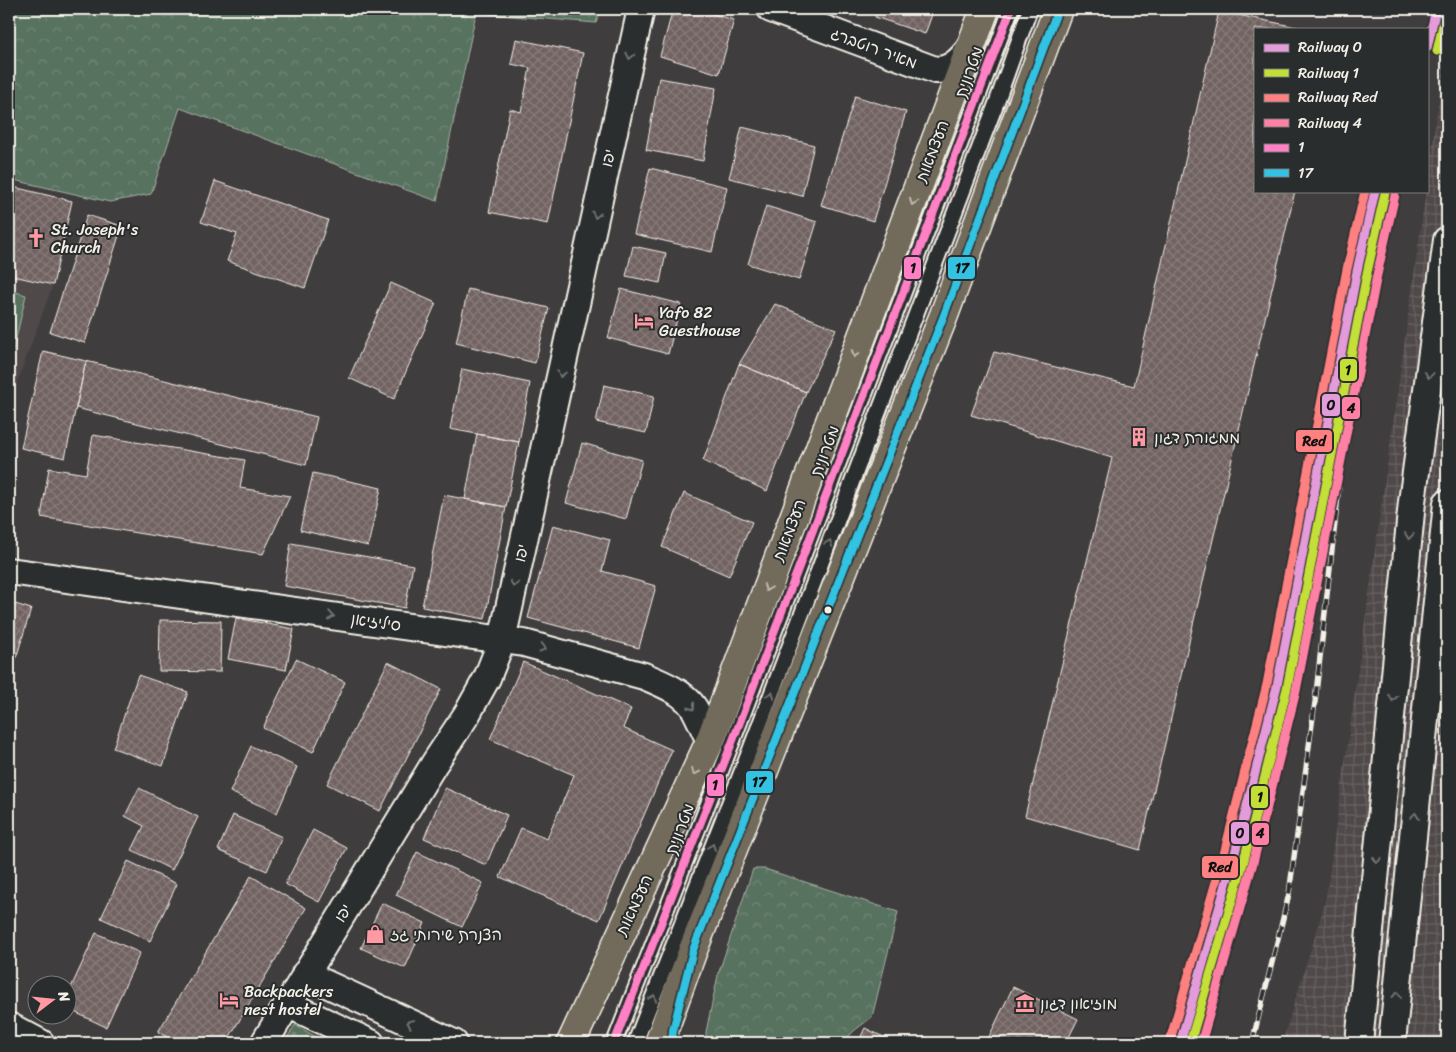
<svg xmlns="http://www.w3.org/2000/svg" width="1456" height="1052" viewBox="0 0 1456 1052" font-family="Sriracha,'Playpen Sans Hebrew',sans-serif">
<defs>
<pattern id="industrial-grid" width="8" height="8" patternUnits="userSpaceOnUse" patternTransform="scale(1.25)"><rect width="8" height="8" fill="#4f4849"/><path d="M0 4h8M4 0v8" fill="none" stroke="#696363"/></pattern>
<pattern id="cemetery-stones" width="16" height="16" patternUnits="userSpaceOnUse" patternTransform="scale(1.25)"><rect width="16" height="16" fill="#587260"/><path d="M2 7V4a2 2 0 0 1 4 0v3zM10 15v-3a2 2 0 0 1 4 0v3z" fill="#718777"/></pattern>
<pattern id="park-crowns" width="20" height="18" patternUnits="userSpaceOnUse" patternTransform="scale(1.25)"><rect width="20" height="18" fill="#587260"/><path d="M2 6a3 3 0 1 1 6 0M12 15a3 3 0 1 1 6 0" fill="none" stroke="#718777"/></pattern>
<pattern id="building-cross-hatch" width="8" height="8" patternUnits="userSpaceOnUse" patternTransform="scale(1.25)"><rect width="8" height="8" fill="#726363"/><path d="M0 0l8 8M0 8l8-8" fill="none" stroke="#877a79"/></pattern>
</defs>
<rect width="100%" height="100%" fill="#403d3e"/>
<filter id="ink" filterUnits="userSpaceOnUse"><feTurbulence type="fractalNoise" baseFrequency=".02" numOctaves="2"/><feDisplacementMap in="SourceGraphic" scale="10" xChannelSelector="R" yChannelSelector="G"/><feConvolveMatrix kernelMatrix="1 2 1 2 8 2 1 2 1" color-interpolation-filters="sRGB"/></filter>
<g filter="url(#ink)">
<path fill="#4f4849" d="M9 275 53 285 9 405Z"/>
<path fill="url(#industrial-grid)" d="M1447 42V1043H1282L1325 903Z"/>
<path fill="url(#cemetery-stones)" stroke="#a6b2a4" d="M295 1025 327 1043H284Z"/>
<path fill="url(#park-crowns)" stroke="#a6b2a4" d="M9 9H601L596 23 476 13 437 201 180 108 151 194 110 202 9 179Z
M753 869H765L898 912 872 1017 855 1030 842 1043H706V1032L718 975Z"/>
<path fill="#587260" stroke="#a6b2a4" d="M9 290 26 295 9 369Z"/>
<path fill="url(#building-cross-hatch)" stroke="#f4f1e8" d="M673 9H696L734 20 719 74 660 56Z
M877 9H934L925 34 875 17Z
M1219 11 1306 29H1255V191H1295L1140 850 1025 816 1112 458 971 415 994 352 1134 386Z
M516 39 583 53 548 224 489 212 510 109 521 112 530 68 511 64Z
M659 78 716 88 703 161 646 150Z
M855 96 906 112 873 221 821 205Z
M742 127 814 145 802 196 729 178Z
M650 168 727 187 712 252 634 234Z
M215 181 328 220 305 288 227 261 237 234 201 222Z
M9 186 72 201 53 285 9 275Z
M766 206 817 222 799 280 748 264Z
M87 215 122 226 85 343 50 332Z
M633 246 666 253 660 283 626 276Z
M391 283 436 303 394 399 349 378Z
M468 289 549 308 535 363 456 343Z
M621 289 681 304 668 354 608 338Z
M775 304 836 329 806 392 739 364Z
M43 351 86 361 65 458 21 448Z
M86 361 317 417 306 465 76 408Z
M739 364 806 392 767 491 703 461Z
M462 369 530 383 519 442 450 429Z
M604 385 654 396 646 433 596 422Z
M477 434 519 442 506 507 465 499Z
M93 435 245 460 240 488 290 496 263 554 41 517 49 468 86 474Z
M582 443 642 460 626 519 566 503Z
M313 473 381 488 368 546 300 530Z
M684 493 752 522 729 576 662 547Z
M444 495 506 507 485 619 422 607Z
M553 525 610 540 602 571 656 586 639 648 528 618Z
M291 543 413 565 405 608 284 586Z
M9 602 31 609 11 675 9 674Z
M236 618 294 629 286 670 228 659Z
M160 620 221 621 220 672 159 671Z
M296 659 345 682 313 752 263 728Z
M388 662 441 689 380 811 327 784Z
M523 662 631 709 623 728 672 750 599 920 500 877 521 828 547 839 574 775 490 739Z
M138 675 188 692 163 766 113 748Z
M251 746 297 767 277 813 230 792Z
M139 788 198 817 172 870 132 850 144 826 125 816Z
M445 788 507 815 486 865 424 838Z
M233 815 282 837 267 871 218 850Z
M313 830 347 848 319 902 285 884Z
M417 852 483 883 462 927 396 895Z
M128 861 177 884 150 941 101 918Z
M251 876 306 908 226 1043H177L158 1032Z
M382 903 425 923 405 968 361 948Z
M96 933 140 953 106 1027 68 1009V994Z
M1013 987 1078 1019 1066 1043H986Z
M865 1028 896 1043H858Z"/>
<g fill="none" stroke-linecap="round" stroke-linejoin="round">
<g stroke="#f4f1e8" stroke-width="18">
<path id="service" d="M614 1043 732 743 974 108 1011 9
M635 1043 750 750 996 104 1030 9"/>
</g>
<g stroke="#f4f1e8" stroke-width="30">
<path id="minor" d="M771 9 935 70C952 71 962 58 971 47
M9 571 524 643 644 676C661 683 684 692 694 708 700 718 704 730 710 741
M305 974 454 1043
M287 1004 371 1043
M9 1026 41 1043
M264 1043 434 764 467 714 487 678 502 640 641 9
M1359 1043 1412 502 1447 240
M1392 1043 1447 503"/>
</g>
<g stroke="#f4f1e8" stroke-width="31">
<path id="trunk" d="M571 1043 710 741 985 9
M659 1043 693 950 944 315 1058 9"/>
</g>
<use href="#service" stroke="#2a2d2e" stroke-width="14"/>
<use href="#minor" stroke="#2a2d2e" stroke-width="26"/>
<use href="#trunk" stroke="#726b5a" stroke-width="28"/>
<g stroke="#f4f1e8" stroke-width="5.5">
<path id="rail" d="M1252 1043 1289 894 1315 702 1339 487"/>
</g>
<use href="#rail" stroke="#2a2d2e" stroke-width="4" stroke-dasharray="11" stroke-linecap="butt"/>
<g stroke="#2a2d2e" stroke-width="11">
<path id="bus-1" d="M614 1043 732 743 1011 9"/>
</g>
<g stroke="#2a2d2e" stroke-width="11">
<path id="bus-2" d="M672 1043 673 1030 693 950 944 315 1058 9"/>
</g>
<use href="#bus-1" stroke="#ff80c5" stroke-width="8"/>
<use href="#bus-2" stroke="#33c2e2" stroke-width="8"/>
<g stroke="#2a2d2e" stroke-width="12">
<path id="rail-1" d="M1427 48 1436 9
M1180 1043 1234 857 1277 686 1357 271 1375 191"/>
</g>
<g stroke="#2a2d2e" stroke-width="12">
<path id="rail-2" d="M1437 51 1446 11
M1190 1043 1244 860 1287 688 1367 273 1385 193"/>
</g>
<g stroke="#2a2d2e" stroke-width="12">
<path id="rail-3" d="M1170 1040 1224 854 1267 684 1347 269 1365 191"/>
</g>
<g stroke="#2a2d2e" stroke-width="12">
<path id="rail-4" d="M1201 1043 1253 863 1296 691 1377 275 1395 195"/>
</g>
<use href="#rail-1" stroke="#e49bd9" stroke-width="9"/>
<use href="#rail-2" stroke="#c3df37" stroke-width="9"/>
<use href="#rail-3" stroke="#ff8080" stroke-width="9"/>
<use href="#rail-4" stroke="#ff80a5" stroke-width="9"/>
</g>
<defs><path id="oneway-chevron" d="M-2-3.5L2.5 0L-2 3.5" fill="none" stroke-width="1.6" stroke-linecap="round" stroke-linejoin="round" transform="scale(1.25)"/></defs>
<g stroke="#71726f">
<use href="#oneway-chevron" transform="translate(630 56) rotate(102)"/>
<use href="#oneway-chevron" transform="translate(596 215) rotate(102)"/>
<use href="#oneway-chevron" transform="translate(561 374) rotate(102)"/>
<use href="#oneway-chevron" transform="translate(1429 375) rotate(98)"/>
<use href="#oneway-chevron" transform="translate(1409 536) rotate(96)"/>
<use href="#oneway-chevron" transform="translate(829 543) rotate(-69)"/>
<use href="#oneway-chevron" transform="translate(514 584) rotate(102)"/>
<use href="#oneway-chevron" transform="translate(331 616) rotate(8)"/>
<use href="#oneway-chevron" transform="translate(543 648) rotate(15)"/>
<use href="#oneway-chevron" transform="translate(771 695) rotate(-69)"/>
<use href="#oneway-chevron" transform="translate(1393 698) rotate(96)"/>
<use href="#oneway-chevron" transform="translate(692 707) rotate(54)"/>
<use href="#oneway-chevron" transform="translate(1415 816) rotate(-84)"/>
<use href="#oneway-chevron" transform="translate(712 847) rotate(-69)"/>
<use href="#oneway-chevron" transform="translate(1377 860) rotate(96)"/>
<use href="#oneway-chevron" transform="translate(1397 995) rotate(-84)"/>
<use href="#oneway-chevron" transform="translate(653 998) rotate(-69)"/>
<use href="#oneway-chevron" transform="translate(410 1023) rotate(-155)"/>
</g>
<g stroke="#c0bbaf">
<use href="#oneway-chevron" transform="translate(913 202) rotate(111)"/>
<use href="#oneway-chevron" transform="translate(855 354) rotate(111)"/>
<use href="#oneway-chevron" transform="translate(767 588) rotate(111)"/>
<use href="#oneway-chevron" transform="translate(695 772) rotate(115)"/>
</g>
</g>
<defs>
<g id="church-bare" transform="scale(1.5)"><path d="M-1.2-6h2.4v3.5h3.3v2.4h-3.3V6h-2.4V-.1h-3.3v-2.4h3.3Z" fill="#ff9aa2" stroke="#2a2d2e" stroke-width="2.5" paint-order="stroke"/></g>
<g id="hotel-bare" transform="scale(1.5)"><path d="M-6-4.5h1.5V1H6V5H4.5V3h-9V5H-6ZM-4 0a1.8 1.8 0 1 1 3.6 0ZM.5 0V-2.5h3Q6-2.5 6 0Z" fill="#ff9aa2" stroke="#2a2d2e" stroke-width="2.5" paint-order="stroke"/></g>
<g id="building-bare" transform="scale(1.5)"><path d="M-4-6H4V6H1V3H-1V6H-4ZM-2.5-4.3h1.7v1.8h-1.7ZM.8-4.3h1.7v1.8H.8ZM-2.5-1h1.7V.8h-1.7ZM.8-1h1.7V.8H.8Z" fill="#ff9aa2" stroke="#2a2d2e" stroke-width="2.5" paint-order="stroke"/></g>
<g id="shop-bare" transform="scale(1.5)"><path d="M-5-2.5h2.3a2.7 3.5 0 0 1 5.4 0H5L5.5 6h-11ZM-1.5-2.5h3a1.5 2.3 0 0 0-3 0Z" fill="#ff9aa2" stroke="#2a2d2e" stroke-width="2.5" paint-order="stroke"/></g>
<g id="museum-bare" transform="scale(1.5)"><path d="M0-6L6-3V-2H-6V-3ZM-5-1h2V3h-2ZM-1-1h2V3h-2ZM3-1h2V3H3ZM-6 4H6V6H-6Z" fill="#ff9aa2" stroke="#2a2d2e" stroke-width="2.5" paint-order="stroke"/></g>
</defs>
<g fill-rule="evenodd">
<use href="#church-bare" x="36" y="238"/>
<use href="#hotel-bare" x="644" y="321"/>
<use href="#building-bare" x="1139" y="437"/>
<use href="#shop-bare" x="375" y="934"/>
<use href="#hotel-bare" x="229" y="1000"/>
<use href="#museum-bare" x="1025" y="1003"/>
</g>
<circle fill="#f4f1e8" stroke="#2a2d2e" stroke-width="2" cx="828" cy="610" r="4.5"/>
<g text-anchor="middle" dominant-baseline="central" stroke-width="4" stroke-linejoin="round" paint-order="stroke">
<g font-size="16" fill="#f4f1e8" stroke="#2a2d2e">
<text transform="translate(874 48) rotate(20)">מאיר רוטברג</text>
<text transform="translate(969 72) rotate(-70)">מטרונית</text>
<text transform="translate(932 151) rotate(-69)">העצמאות</text>
<text transform="translate(608 158) rotate(-78)">יפו</text>
<text transform="translate(825 451) rotate(-69)">מטרונית</text>
<text transform="translate(789 530) rotate(-69)">העצמאות</text>
<text transform="translate(521 553) rotate(-78)">יפו</text>
<text transform="translate(376 622) rotate(8)">סיליזיאן</text>
<text transform="translate(680 829) rotate(-69)">מטרונית</text>
<text transform="translate(634 905) rotate(-65)">העצמאות</text>
<text transform="translate(343 913) rotate(-59)">יפו</text>
</g>
<g font-size="16" fill="#f4f1e8" stroke="#2a2d2e" text-anchor="start">
<text x="51" y="229">St. Joseph's<tspan x="51" dy="18">Church</tspan></text>
<text x="659" y="312">Yafo 82<tspan x="659" dy="18">Guesthouse</tspan></text>
<text x="1154" y="437">ממגורת דגון</text>
<text x="390" y="934">הצנרת שירותי גז</text>
<text x="244" y="991">Backpackers<tspan x="244" dy="18">nest hostel</tspan></text>
<text x="1040" y="1003">מוזיאון דגון</text>
</g>
</g>
<g stroke="#2a2d2e" stroke-width="2">
<rect x="903" y="256" width="19" height="24" rx="5" fill="#ff80c5"/>
<rect x="947" y="256" width="29" height="24" rx="5" fill="#33c2e2"/>
<rect x="1339" y="358" width="19" height="24" rx="5" fill="#c3df37"/>
<rect x="1321" y="393" width="20" height="24" rx="5" fill="#e49bd9"/>
<rect x="1341" y="396" width="20" height="24" rx="5" fill="#ff80a5"/>
<rect x="1295" y="429" width="38" height="24" rx="5" fill="#ff8080"/>
<rect x="745" y="770" width="29" height="24" rx="5" fill="#33c2e2"/>
<rect x="706" y="773" width="19" height="24" rx="5" fill="#ff80c5"/>
<rect x="1250" y="785" width="19" height="24" rx="5" fill="#c3df37"/>
<rect x="1230" y="821" width="20" height="24" rx="5" fill="#e49bd9"/>
<rect x="1251" y="822" width="19" height="24" rx="5" fill="#ff80a5"/>
<rect x="1201" y="855" width="38" height="24" rx="5" fill="#ff8080"/>
</g>
<g font-size="14" text-anchor="middle" font-weight="bold" fill="#111">
<text x="913" y="273">1</text>
<text x="962" y="273">17</text>
<text x="1348" y="375">1</text>
<text x="1331" y="410">0</text>
<text x="1351" y="413">4</text>
<text x="1314" y="446">Red</text>
<text x="759" y="787">17</text>
<text x="715" y="790">1</text>
<text x="1260" y="802">1</text>
<text x="1240" y="838">0</text>
<text x="1260" y="838">4</text>
<text x="1220" y="872">Red</text>
</g>
<rect width="1456" height="1052" fill="none" stroke="#2a2d2e" stroke-width="30"/>
<rect x="15" y="15" width="1426" height="1022" fill="none" stroke="#f4f1e8" stroke-width="2" filter="url(#ink)"/>
<rect x="1254" y="28" width="175" height="165" fill="#2a2d2e" stroke="#7b7b78"/>
<rect x="1264" y="44" width="25" height="8" fill="#e49bd9" stroke="#7b7b78"/>
<text x="1298" y="52" font-size="15" fill="#f4f1e8">Railway 0</text>
<rect x="1264" y="69" width="25" height="8" fill="#c3df37" stroke="#7b7b78"/>
<text x="1298" y="78" font-size="15" fill="#f4f1e8">Railway 1</text>
<rect x="1264" y="94" width="25" height="8" fill="#ff8080" stroke="#7b7b78"/>
<text x="1298" y="102" font-size="15" fill="#f4f1e8">Railway Red</text>
<rect x="1264" y="119" width="25" height="8" fill="#ff80a5" stroke="#7b7b78"/>
<text x="1298" y="128" font-size="15" fill="#f4f1e8">Railway 4</text>
<rect x="1264" y="144" width="25" height="8" fill="#ff80c5" stroke="#7b7b78"/>
<text x="1298" y="152" font-size="15" fill="#f4f1e8">1</text>
<rect x="1264" y="169" width="25" height="8" fill="#33c2e2" stroke="#7b7b78"/>
<text x="1298" y="178" font-size="15" fill="#f4f1e8">17</text>
<g transform="translate(52 1000) rotate(74)"><circle r="24" fill="#2a2d2e" stroke="#7b7b78"/>
<path d="M0-4L9 19L0 12L-9 19Z" fill="#ff9aa2"/>
<text y="-8" font-size="14" font-weight="bold" text-anchor="middle" fill="#f4f1e8">N</text>
</g>
</svg>
